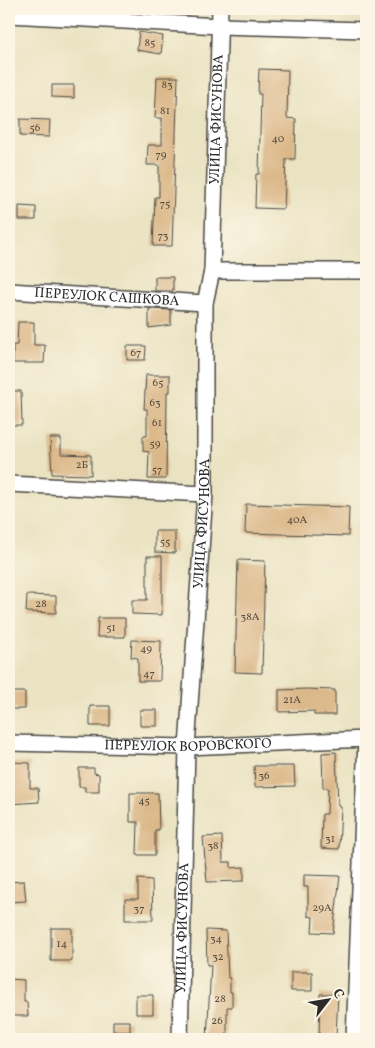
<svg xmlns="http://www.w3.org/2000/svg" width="375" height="1048" viewBox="0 0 375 1048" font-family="Vollkorn,serif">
<rect width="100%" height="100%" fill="#fcf5e5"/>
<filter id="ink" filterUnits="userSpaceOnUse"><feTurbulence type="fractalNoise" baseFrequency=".02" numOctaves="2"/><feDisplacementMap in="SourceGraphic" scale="10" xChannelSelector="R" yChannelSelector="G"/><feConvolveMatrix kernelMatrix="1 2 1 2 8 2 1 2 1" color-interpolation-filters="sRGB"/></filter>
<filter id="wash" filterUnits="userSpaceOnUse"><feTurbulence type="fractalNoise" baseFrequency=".0096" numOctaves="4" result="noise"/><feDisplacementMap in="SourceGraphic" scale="20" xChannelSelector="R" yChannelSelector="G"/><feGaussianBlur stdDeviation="1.12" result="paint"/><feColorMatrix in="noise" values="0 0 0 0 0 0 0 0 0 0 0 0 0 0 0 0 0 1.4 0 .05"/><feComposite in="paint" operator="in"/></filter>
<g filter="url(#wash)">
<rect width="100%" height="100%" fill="#eae3c2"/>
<g id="blocks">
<path fill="#dbb889" d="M139 32 163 36 161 54 137 50Z
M259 69 288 70 287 118 296 119 295 159H286L284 209 255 208 256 174H259L261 94H258Z
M157 77H178L172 246H153L155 197H159V165H147L148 145H162V118H155Z
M52 85H74V98L52 97Z
M20 119 50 120 49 137 20 136Z
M19 206 36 207V220H19Z
M155 277H173V291H155Z
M149 309 171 310V325L149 328Z
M18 322H34V345H45L44 363H13V345H17Z
M127 346H146L145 360H127Z
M146 375H170V392H167L166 479H148L149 452 143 451V436H147V409H144Z
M9 391H21L22 425H9Z
M50 438H61V454L91 455V475L52 474Z
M246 504 349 507 348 536 245 533Z
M155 531H175V553L155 552Z
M147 556H162V615L132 614V600H147Z
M238 560 265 561 262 673 235 672Z
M27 595 56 596V613L26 612Z
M98 618H125V637H97Z
M132 640 161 641 160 681H138V658L131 657Z
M306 689 335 690V715H314V711L279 712V690Z
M9 692H25V709H9Z
M90 706H110V726H90Z
M140 710H157V726H140Z
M336 752 338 806 341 807 339 849 321 848 322 814H327L328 788H323L322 753Z
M11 762 30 763V788H38L39 802 9 804Z
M254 766H294L295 786 255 787Z
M79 768H94V773L99 774V792H85V787H79Z
M130 793H158L159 830H155V855H137L138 822H130Z
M222 836 223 862H231V868L244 867V881L207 882 203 837Z
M304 875 340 876 333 933 312 932 313 917 308 916V887H304Z
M138 879 152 880 153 920H125V899H138Z
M24 881 26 901 9 902V882Z
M51 928H72V961H51Z
M206 930 226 931 228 978H230V992H232V1007H227V1039H207L211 965H207Z
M291 972H312V991H291Z
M9 979 24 980V1002H27L28 1016H9Z
M320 994H338L336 1035H319Z
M136 995H153V1014H136Z
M113 1021H130V1032L113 1031Z"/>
</g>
</g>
<g filter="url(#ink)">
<use href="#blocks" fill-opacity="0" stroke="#484742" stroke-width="1"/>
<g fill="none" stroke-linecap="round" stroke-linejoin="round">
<g stroke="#484742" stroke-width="18">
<g id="minor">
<path d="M9 15 220 26 366 30"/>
<path d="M212 271H366"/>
<path id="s1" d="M9 291 205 303"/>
<path d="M9 484 205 494"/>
<path id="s2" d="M9 743 187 747 366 739"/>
<path id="s3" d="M180 1039 187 747 205 494V303L212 271 220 9"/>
<path d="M354 1039 366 739"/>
</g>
</g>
<use href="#minor" stroke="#fff" stroke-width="15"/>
</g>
</g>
<g text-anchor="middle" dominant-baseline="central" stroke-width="4.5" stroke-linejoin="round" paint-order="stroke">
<g font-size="11" fill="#574e42">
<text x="150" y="43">85</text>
<text x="167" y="85">83</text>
<text x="165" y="111">81</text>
<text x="35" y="128">56</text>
<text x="278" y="139">40</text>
<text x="161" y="155">79</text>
<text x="165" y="204">75</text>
<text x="163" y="236">73</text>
<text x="136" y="353">67</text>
<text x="158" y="383">65</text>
<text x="155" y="403">63</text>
<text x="157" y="423">61</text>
<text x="155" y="444">59</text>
<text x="82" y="465">2Б</text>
<text x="157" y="470">57</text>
<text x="297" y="520">40А</text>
<text x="165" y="542">55</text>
<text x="41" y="604">28</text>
<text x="250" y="617">38А</text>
<text x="111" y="628">51</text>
<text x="146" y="649">49</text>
<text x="149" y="674">47</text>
<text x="292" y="700">21А</text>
<text x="264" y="776">36</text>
<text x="144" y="801">45</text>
<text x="330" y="839">31</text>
<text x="213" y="846">38</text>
<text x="322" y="908">29А</text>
<text x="139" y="909">37</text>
<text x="216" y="939">34</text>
<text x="62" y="944">14</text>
<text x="218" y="957">32</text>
<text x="220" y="999">28</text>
<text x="217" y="1021">26</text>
</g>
<g font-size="14" fill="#2b2b2b" stroke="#fcf5e5">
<text stroke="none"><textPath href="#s3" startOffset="921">УЛИЦА ФИСУНОВА</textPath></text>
<text stroke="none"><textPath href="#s1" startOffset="98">ПЕРЕУЛОК САШКОВА</textPath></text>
<text stroke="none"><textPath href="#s3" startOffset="516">УЛИЦА ФИСУНОВА</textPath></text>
<text stroke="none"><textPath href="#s2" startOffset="179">ПЕРЕУЛОК ВОРОВСКОГО</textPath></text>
<text stroke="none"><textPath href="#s3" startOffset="111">УЛИЦА ФИСУНОВА</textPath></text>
</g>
</g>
<rect width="375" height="1048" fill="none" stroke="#fcf5e5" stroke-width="30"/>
<g transform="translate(328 1000) rotate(59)" stroke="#fcf5e5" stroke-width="4" paint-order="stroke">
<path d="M0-4L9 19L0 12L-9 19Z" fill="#2b2b2b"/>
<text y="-8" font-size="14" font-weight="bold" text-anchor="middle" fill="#2b2b2b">С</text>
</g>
</svg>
